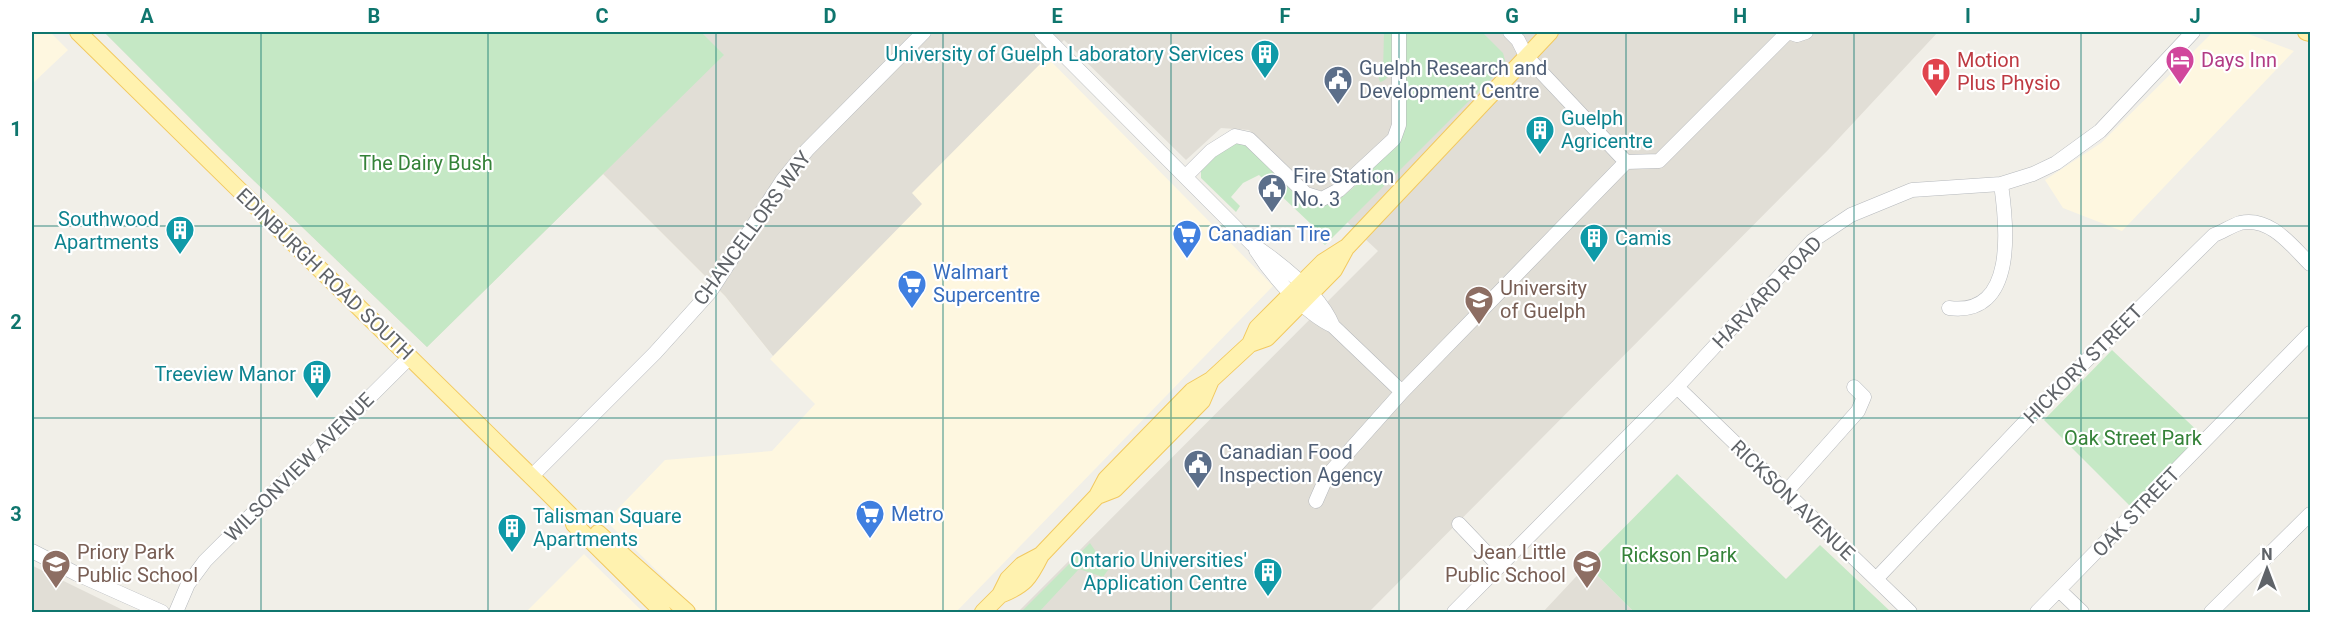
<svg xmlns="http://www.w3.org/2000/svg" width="2342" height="644" viewBox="0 0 2342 644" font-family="Roboto,sans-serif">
<rect width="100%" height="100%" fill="#f1efe8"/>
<path fill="#fef7e0" d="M32 32H50L68 50 32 84Z
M1022 32 1273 286 956 612H699L606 521 665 460 772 451 815 404 770 359 773 356 725 296 603 174Z
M2213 32H2243L2294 51 2122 231 2063 208 2045 180 2101 143Z
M584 554 593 563 643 612H526Z"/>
<path fill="#e1ded6" d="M104 32H1938L1828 150 1369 612H1018L1378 251 1249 130 1221 128 1186 160 1064 40 912 193 922 204 773 356 725 296 603 174 427 347 221 149Z
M32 565 35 567 127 612H32Z
M1587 565 1634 612H1543Z"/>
<path fill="#c5e8c5" d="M104 32H701L724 55 427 347 221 149Z
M1384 32H1392C1391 46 1398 78 1380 82L1377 73 1383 72Z
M1406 32H1482L1503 53 1506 64 1325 245 1307 228 1311 224 1259 175 1243 183 1231 197 1240 206 1236 212 1201 178V168L1234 142 1246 143 1293 192 1314 206 1333 204 1352 189 1400 139 1404 131Z
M2112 350 2204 437 2133 509 2044 420Z
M1677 474 1786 579 1820 545 1891 612H1634L1587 565Z
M1090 543 1108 570 1103 577 1079 569 1039 612H1021Z"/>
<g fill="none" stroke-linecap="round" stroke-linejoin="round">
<g stroke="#b5b8bc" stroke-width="15">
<path id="minor" d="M1041 32 1252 244C1280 263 1320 294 1333 326
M1510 32 1518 40 1526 56 1626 162
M1788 32 1797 35 1806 32
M1186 176 1211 151 1235 136 1249 139 1306 194 1322 199 1339 190 1394 139 1399 125V32
M1256 250C1272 276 1305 313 1333 326L1402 392
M1949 308C2017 317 2007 226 2001 184
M1677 387 1910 612
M531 477 655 353 710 292 782 181 807 150 924 32
M1785 493 1858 411 1864 397 1854 387
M1316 501 1327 476 1402 392 1626 162 1659 161 1788 32
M1459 524 1499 566
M32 551 77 574 162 612
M1876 579 2042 404 2214 235C2222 232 2231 226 2240 223 2270 216 2292 246 2310 264
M2059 590 2082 612
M176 612 188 584 205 561 410 357
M1454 612 1677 387 1812 241 1851 215 1912 190 2001 184 2033 174 2056 163 2100 131 2193 32
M2037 612 2310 333
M2211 612 2310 514"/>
</g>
<g stroke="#f2c960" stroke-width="18">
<path id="major" d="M78 32 538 483 572 517 574 524 663 612
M2306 32 2310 33
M1250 344 1257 328 1323 262 1345 248
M1097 496 1115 489 1202 401 1211 380
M598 533 687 612
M1000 595C1025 585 1029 579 1041 555
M983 612 1000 595 1008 579 1022 565 1041 555 1097 496 1106 479 1192 391 1211 380 1250 344 1267 338 1334 270 1346 248 1550 32"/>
</g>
<use href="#minor" stroke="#fff" stroke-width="14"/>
<use href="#major" stroke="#fff2af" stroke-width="16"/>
</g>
<path fill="none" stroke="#0f766e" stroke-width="1.5" stroke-opacity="0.55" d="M261 32V612M488 32V612M716 32V612M943 32V612M1171 32V612M1399 32V612M1626 32V612M1854 32V612M2081 32V612M32 226H2310M32 418H2310"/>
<defs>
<g id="building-pin" transform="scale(1.5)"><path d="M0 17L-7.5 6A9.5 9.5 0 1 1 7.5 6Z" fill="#0f9aa8" stroke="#fff"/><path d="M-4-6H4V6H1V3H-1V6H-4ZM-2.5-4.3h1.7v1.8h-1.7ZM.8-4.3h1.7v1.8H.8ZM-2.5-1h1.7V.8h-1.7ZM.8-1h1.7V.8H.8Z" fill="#fff"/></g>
<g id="hotel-pin" transform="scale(1.5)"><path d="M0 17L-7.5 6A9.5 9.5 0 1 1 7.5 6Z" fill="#d1479c" stroke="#fff"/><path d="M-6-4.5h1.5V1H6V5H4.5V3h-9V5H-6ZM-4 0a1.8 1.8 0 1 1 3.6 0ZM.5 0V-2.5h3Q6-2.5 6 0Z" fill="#fff"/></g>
<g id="hospital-pin" transform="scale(1.5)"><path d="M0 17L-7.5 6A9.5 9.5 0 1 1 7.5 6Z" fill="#e0444e" stroke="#fff"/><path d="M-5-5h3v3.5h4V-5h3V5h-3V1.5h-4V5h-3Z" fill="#fff"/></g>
<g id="civic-pin" transform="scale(1.5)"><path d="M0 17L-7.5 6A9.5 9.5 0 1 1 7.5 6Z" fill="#5c6f8a" stroke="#fff"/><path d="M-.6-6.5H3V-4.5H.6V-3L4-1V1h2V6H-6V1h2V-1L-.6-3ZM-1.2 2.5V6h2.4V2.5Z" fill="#fff"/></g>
<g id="supermarket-pin" transform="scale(1.5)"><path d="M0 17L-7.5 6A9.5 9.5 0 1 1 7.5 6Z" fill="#3f7fe0" stroke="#fff"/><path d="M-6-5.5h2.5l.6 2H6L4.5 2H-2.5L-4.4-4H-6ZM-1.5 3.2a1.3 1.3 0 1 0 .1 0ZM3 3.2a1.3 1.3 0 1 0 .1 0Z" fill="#fff"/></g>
<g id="university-pin" transform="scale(1.5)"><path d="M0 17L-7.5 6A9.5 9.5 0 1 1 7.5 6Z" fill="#8d6e63" stroke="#fff"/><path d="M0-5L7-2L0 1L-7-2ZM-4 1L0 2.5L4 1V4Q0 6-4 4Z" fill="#fff"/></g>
<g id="school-pin" transform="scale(1.5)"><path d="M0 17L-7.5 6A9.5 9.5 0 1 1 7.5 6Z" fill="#8d6e63" stroke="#fff"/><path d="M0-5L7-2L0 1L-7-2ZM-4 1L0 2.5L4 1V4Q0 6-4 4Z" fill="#fff"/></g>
</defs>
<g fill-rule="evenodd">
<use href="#building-pin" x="1265" y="54"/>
<use href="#hotel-pin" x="2180" y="60"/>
<use href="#hospital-pin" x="1936" y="72"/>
<use href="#civic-pin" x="1338" y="80"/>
<use href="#building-pin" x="1540" y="130"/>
<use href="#civic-pin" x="1272" y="188"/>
<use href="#building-pin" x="180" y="230"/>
<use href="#supermarket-pin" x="1187" y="234"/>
<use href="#building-pin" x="1594" y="238"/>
<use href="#supermarket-pin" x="912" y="284"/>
<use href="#university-pin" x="1479" y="300"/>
<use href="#building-pin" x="317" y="374"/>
<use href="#civic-pin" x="1198" y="464"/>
<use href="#supermarket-pin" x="870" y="514"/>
<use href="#building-pin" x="512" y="528"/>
<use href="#school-pin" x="56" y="564"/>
<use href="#school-pin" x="1587" y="564"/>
<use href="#building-pin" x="1268" y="572"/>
</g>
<g text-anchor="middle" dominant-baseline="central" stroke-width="4.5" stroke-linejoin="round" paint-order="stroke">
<g font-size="20" fill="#0d838f" stroke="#fff" text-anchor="end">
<text x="1244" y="54">University of Guelph Laboratory Services</text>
<text x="1561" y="118" text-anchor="start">Guelph<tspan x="1561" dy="23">Agricentre</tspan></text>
<text x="159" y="219">Southwood<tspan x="159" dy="23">Apartments</tspan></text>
<text x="1615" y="238" text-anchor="start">Camis</text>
<text x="296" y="374">Treeview Manor</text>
<text x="533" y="516" text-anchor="start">Talisman Square<tspan x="533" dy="23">Apartments</tspan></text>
<text x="1247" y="560">Ontario Universities'<tspan x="1247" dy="23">Application Centre</tspan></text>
</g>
<g font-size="20" fill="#be3a42" stroke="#fff" text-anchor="start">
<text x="1957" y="60">Motion<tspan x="1957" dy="23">Plus Physio</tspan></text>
</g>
<g font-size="20" fill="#b23c85" stroke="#fff" text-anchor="start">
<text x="2201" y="60">Days Inn</text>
</g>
<g font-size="20" fill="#4e5e75" stroke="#fff" text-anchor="start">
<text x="1359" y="68">Guelph Research and<tspan x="1359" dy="23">Development Centre</tspan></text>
<text x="1293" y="176">Fire Station<tspan x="1293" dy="23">No. 3</tspan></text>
<text x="1219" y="452">Canadian Food<tspan x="1219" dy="23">Inspection Agency</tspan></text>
</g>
<g font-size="20" fill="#348238" stroke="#fff">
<text x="426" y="163">The Dairy Bush</text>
<text x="2133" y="438">Oak Street Park</text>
<text x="1679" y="555">Rickson Park</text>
</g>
<g font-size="20" fill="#5f6368" stroke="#fff">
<text transform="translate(752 228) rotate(-54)">CHANCELLORS WAY</text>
<text transform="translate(325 274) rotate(44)">EDINBURGH ROAD SOUTH</text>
<text transform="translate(1767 292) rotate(-46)">HARVARD ROAD</text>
<text transform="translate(2083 364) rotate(-45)">HICKORY STREET</text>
<text transform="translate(299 467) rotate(-45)">WILSONVIEW AVENUE</text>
<text transform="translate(1793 500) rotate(44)">RICKSON AVENUE</text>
<text transform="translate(2136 512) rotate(-46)">OAK STREET</text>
</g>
<g font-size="20" fill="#366cbe" stroke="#fff" text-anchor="start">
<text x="1208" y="234">Canadian Tire</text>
<text x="933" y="272">Walmart<tspan x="933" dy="23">Supercentre</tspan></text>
<text x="891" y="514">Metro</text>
</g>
<g font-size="20" fill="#785e54" stroke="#fff" text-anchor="start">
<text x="1500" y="288">University<tspan x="1500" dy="23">of Guelph</tspan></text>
<text x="77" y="552">Priory Park<tspan x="77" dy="23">Public School</tspan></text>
<text x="1566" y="552" text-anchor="end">Jean Little<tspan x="1566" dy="23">Public School</tspan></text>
</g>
</g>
<rect width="2342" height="644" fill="none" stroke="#ffffff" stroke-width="66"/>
<g transform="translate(2267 569)" stroke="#ffffff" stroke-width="4.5" paint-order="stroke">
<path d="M0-4.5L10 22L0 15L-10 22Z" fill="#5f6368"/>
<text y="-9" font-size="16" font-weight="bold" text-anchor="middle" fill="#5f6368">N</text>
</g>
<rect x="33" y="33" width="2276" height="578" fill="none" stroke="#0f766e" stroke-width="2"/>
<g font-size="20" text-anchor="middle" font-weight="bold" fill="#0f766e">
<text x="147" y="23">A</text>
<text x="374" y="23">B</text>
<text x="602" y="23">C</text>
<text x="830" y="23">D</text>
<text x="1057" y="23">E</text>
<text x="1285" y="23">F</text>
<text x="1512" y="23">G</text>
<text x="1740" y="23">H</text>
<text x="1968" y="23">I</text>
<text x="2195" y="23">J</text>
<text x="16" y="136">1</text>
<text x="16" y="329">2</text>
<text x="16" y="521">3</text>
</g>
</svg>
